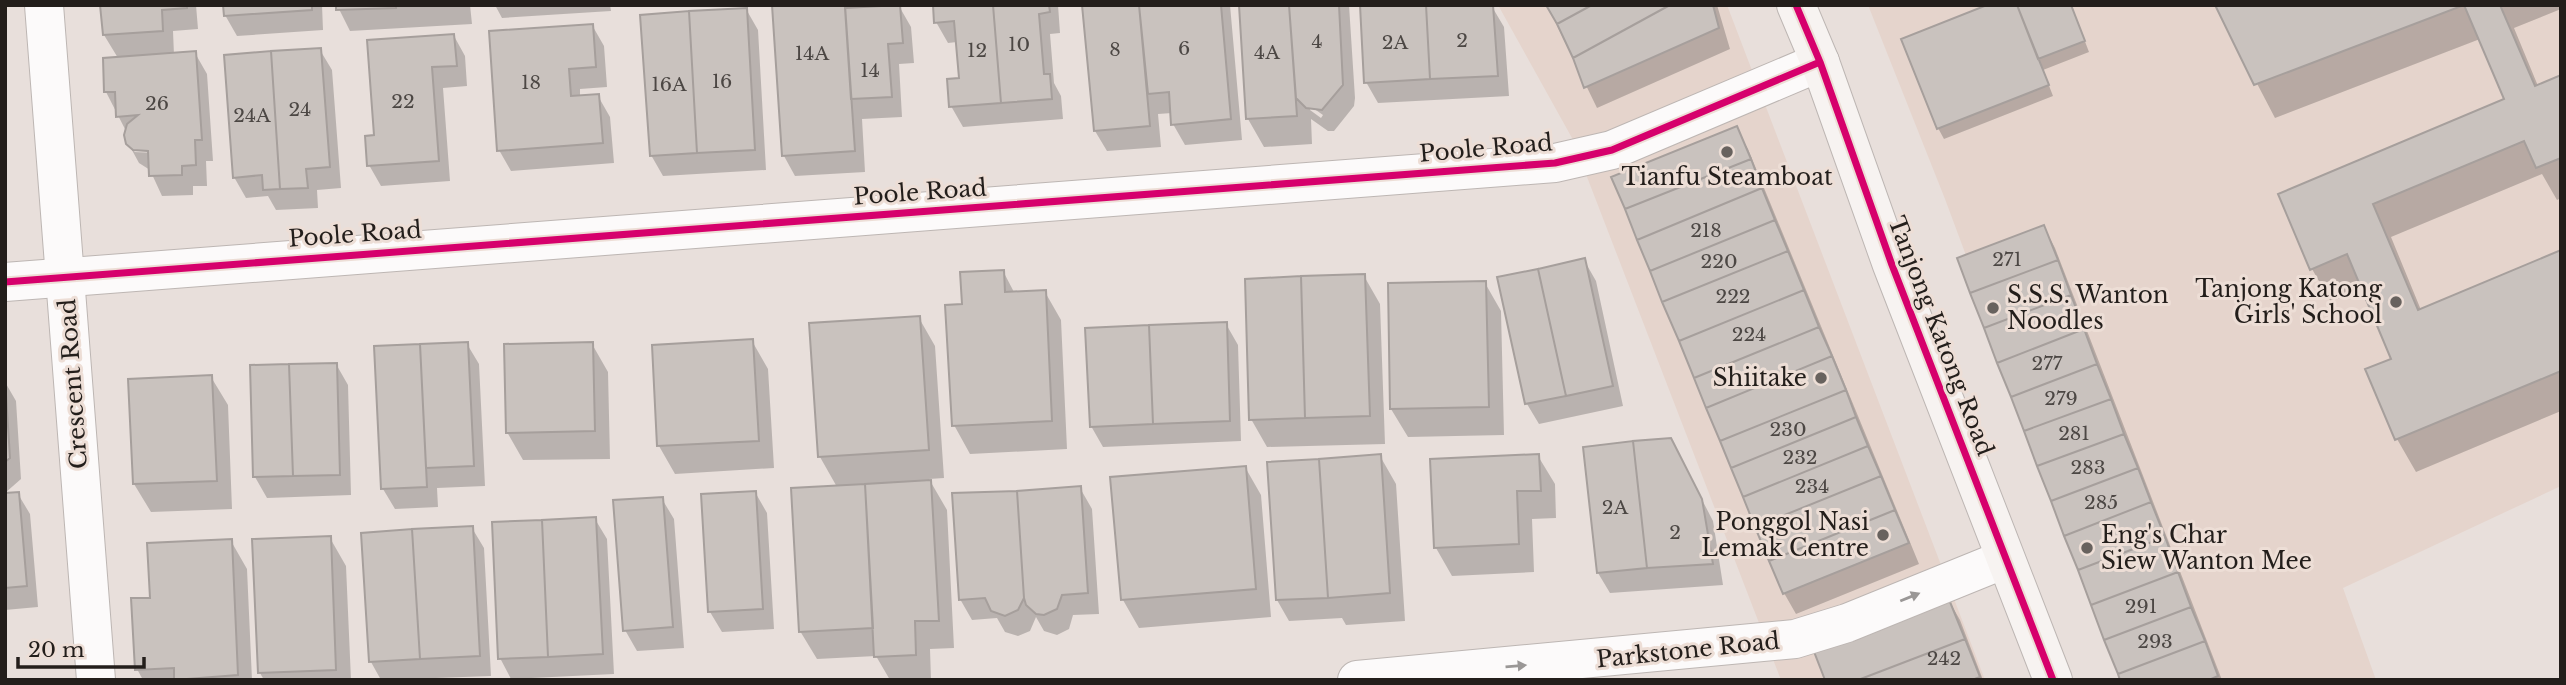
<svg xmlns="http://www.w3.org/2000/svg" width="2566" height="685" viewBox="0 0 2566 685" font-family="'Libre Baskerville',serif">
<rect width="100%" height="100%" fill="#e8dfdb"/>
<path fill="#e5d4cc" d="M1498 5H1727L1985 680H1781L1572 138Z
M1868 5H2561V486L2343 588 2376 680H2124L1945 199Z"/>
<path fill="#0003" fill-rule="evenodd" d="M102 5H196L198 29 173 31 174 55 195 53 207 74 213 161H206L207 186H193V195L162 196 150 170 139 163 127 141 126 131 106 92 118 58 104 35ZM137 148 157 153 134 152Z
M225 5H322L323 30 237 36 225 15Z
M337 5H470L472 24 350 31Z
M495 5H610L611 11 502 18Z
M774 5H848L850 9 899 6 911 27 914 63 899 64 902 117 862 119 865 172 795 176 784 156Z
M934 5H1058L1060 33 1050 34 1054 83 1061 96 1063 119 963 127 951 106 961 79 957 42 948 43 936 22Z
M1084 5H1230L1242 140 1185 145 1173 124 1172 113 1158 114 1161 147 1107 151 1095 131Z
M1240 5H1349L1355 98 1354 106 1334 131H1328L1311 119 1312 144 1264 147 1248 119ZM1310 106 1323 115 1321 118 1310 110Z
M1491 5 1504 27 1509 96 1378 103 1366 82Z
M1547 5H1717L1730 49 1597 108Z
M1992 5H2071L2089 52 2043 70 2053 96 1944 139 1938 128Z
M2216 5H2561V9L2514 28 2538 86 2561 77V198L2557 200 2542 174 2391 237 2421 310 2561 252V411L2416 472 2397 439 2394 359 2363 288 2331 302 2312 269 2280 195 2506 100 2480 39 2275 118Z
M746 9 758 30 766 170 663 176 651 155Z
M592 25 604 46 607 87 580 89V97L598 96 610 117 614 163 511 171 499 150Z
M454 36 465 56 467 86 443 88 450 181 381 186 369 165 376 137Z
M320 50 332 70 341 188 317 190 318 208 276 210 268 196 246 198 234 177Z
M1736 129 1748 149 1919 564 1796 614 1784 593Z
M2044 227 2055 248 2222 680H2122Z
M1584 260 1596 281 1623 406 1539 424 1527 404 1499 279Z
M1003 271 1015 294 1045 292 1061 320 1067 449 970 454 954 425 963 306Z
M1364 276 1380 304 1385 444 1267 447 1251 419Z
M1485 283 1501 311 1504 435 1408 437 1391 409Z
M919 318 935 346 944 478 929 479 947 510 954 648 930 649 931 680H890L876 656 817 659 800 631 837 487 820 457Z
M1226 324 1238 345 1241 441 1103 447 1091 426Z
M752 341 768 369 774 468 675 474 659 446Z
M467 344 479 364 485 486 437 488 438 507 395 509 383 489Z
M592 344 608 372 610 459 523 460 507 432Z
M336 364 348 385 351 495 267 498 255 477Z
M211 377 228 405 232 509 151 512 134 484Z
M5 382 16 401 21 479 5 493Z
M1380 456 1396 484 1405 621 1346 625 1342 618 1289 621 1277 600Z
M1538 456 1555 484 1556 518 1532 519 1534 572 1452 576 1436 548Z
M1682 461 1713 521 1723 585 1610 593 1598 573Z
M1245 467 1261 495 1271 617 1139 628 1123 600Z
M1080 488 1092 509 1099 614 1073 615 1069 629 1057 635 1044 631 1036 617 1030 631 1018 636 1005 632 997 618 972 620 960 599Z
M755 492 767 513 774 629 722 632 710 612Z
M18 494 30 514 38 607 5 610V495Z
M662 499 674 519 684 648 637 651 625 630Z
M595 519 607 539 614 674 511 679 500 658Z
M472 528 484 548 491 676 381 680 371 662Z
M330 538 346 566 351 680H264L260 673Z
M231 541 247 569 252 680H143L137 669 151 599Z
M1948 599 1960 620 1983 680H1827Z"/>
<path fill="#c9c2be" stroke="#a69f9c" stroke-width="2" d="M100 5H187V8L162 10 163 31 103 35Z
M223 5H312V10L224 16Z
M336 5H396V8L336 10Z
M772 5H845L855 151 782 156Z
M900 5 903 43 888 44 892 97 851 99 845 8Z
M933 5H993L1001 103 949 107 947 79 959 78 954 21 934 23Z
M993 5H1049L1050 12 1039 14 1044 74H1050L1052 99 1001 103Z
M1082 5H1139L1150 126 1094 131Z
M1139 5H1221L1231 119 1171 125 1169 92 1148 94Z
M1239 5H1289L1297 116 1246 119Z
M1289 5H1339L1343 85 1322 110 1306 108 1296 98Z
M1360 5H1426L1430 79 1364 83Z
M1426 5H1493L1498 76 1430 79Z
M1546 5H1592L1557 24Z
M1592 5H1670L1573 58 1557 24Z
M1670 5H1713L1719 28 1584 88 1573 58Z
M1987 5H2017L2049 85 1937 129 1901 39Z
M2017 5H2071L2085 41 2038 59Z
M2215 5H2500L2535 86 2561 75V158L2536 168 2524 141 2373 204 2418 310 2561 250V371L2395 440 2365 369 2391 359 2347 254 2310 270 2278 194 2504 99 2464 5 2254 85Z
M747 8 755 150 697 153 689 11Z
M689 11 697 153 650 156 640 15Z
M593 24 596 67 569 69 571 96 599 94 603 143 497 151 489 31Z
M454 34 457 66 432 67 439 161 367 166 365 136 374 135 367 40Z
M321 48 330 167 306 169 308 188 280 189 271 51Z
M196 51 202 140H195L196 165 182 166V175L149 176 148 151 133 150 126 144 124 135 127 124 138 115 116 117 115 92H104L103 58Z
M271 51 280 189 263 190 262 175 233 178 224 55Z
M1737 126 1751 159 1625 209 1611 177Z
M1751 159 1762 188 1637 240 1625 209Z
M1762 188 1775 220 1650 271 1637 240Z
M1775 220 1788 251 1662 302 1650 271Z
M2044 225 2058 260 1970 293 1957 258Z
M1788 251 1804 290 1679 341 1662 302Z
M1585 258 1613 386 1566 396 1538 269Z
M2058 260 2071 295 1984 328 1970 293Z
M1538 269 1566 396 1525 404 1497 277Z
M1004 270 1005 292 1046 290 1052 421 952 426 945 305 962 304 960 272Z
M1365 274 1370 416 1305 418 1301 276Z
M1301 276 1305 418 1249 420 1245 279Z
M1486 281 1489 407 1390 409 1388 283Z
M1804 290 1819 327 1694 378 1679 341Z
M2071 295 2084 329 1997 363 1984 328Z
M920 316 929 450 818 457 809 323Z
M1227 322 1230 421 1153 424 1149 325Z
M1149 325 1153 424 1090 427 1085 328Z
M1819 327 1832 356 1706 408 1694 378Z
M2084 329 2097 364 2011 397 1997 363Z
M753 339 759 441 657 446 652 345Z
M468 342 474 466 426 468 420 344Z
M593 342 595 431 506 433 504 344Z
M420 344 427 487 381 489 374 346Z
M1832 356 1846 390 1720 441 1706 408Z
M337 363 340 475 293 476 289 364Z
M289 364 293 476 253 477 250 365Z
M2097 364 2111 399 2024 431 2011 397Z
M212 375 217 481 133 484 128 379Z
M5 379 10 458 5 462Z
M1846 390 1856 417 1731 468 1720 441Z
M2111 399 2124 434 2037 466 2024 431Z
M1856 417 1868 446 1743 497 1731 468Z
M2124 434 2138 468 2051 501 2037 466Z
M1671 438 1702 499 1713 564 1647 568 1633 441Z
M1633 441 1647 568 1597 573 1583 447Z
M1868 446 1881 476 1755 527 1743 497Z
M1381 454 1390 593 1328 598 1319 459Z
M1539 454 1541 491H1517L1519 544 1434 548 1430 459Z
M1319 459 1328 598 1276 600 1267 462Z
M1246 466 1256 589 1121 600 1110 477Z
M2138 468 2151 502 2064 536 2051 501Z
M1881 476 1895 510 1769 561 1755 527Z
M931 480 939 621H915L916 655 874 657 865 484Z
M865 484 873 628 799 632 791 488Z
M1081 486 1088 593 1062 595 1057 609 1044 615 1036 614 1026 605 1024 598 1017 491Z
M756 491 763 609 708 612 701 494Z
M1017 491 1024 598 1018 610 1005 616 991 611 985 598 959 600 952 493Z
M19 492 27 586 5 588V493Z
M663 497 673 627 623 631 613 500Z
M2151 502 2165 537 2078 570 2064 536Z
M1895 510 1909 543 1783 594 1769 561Z
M596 517 603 654 548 657 542 520Z
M542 520 548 657 498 659 492 522Z
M473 526 480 656 420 659 412 529Z
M412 529 420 659 369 662 361 533Z
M331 536 336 670 258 673 252 539Z
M2165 537 2178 572 2091 605 2078 570Z
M232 539 238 675 174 680V668L135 670 131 598H150L147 543Z
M2178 572 2191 607 2104 640 2091 605Z
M1948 597 1965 639 1858 680H1825L1813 649Z
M2191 607 2205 641 2118 674 2104 640Z
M1965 639 1980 677 1972 680H1858Z
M2205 641 2218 676 2209 680H2120L2118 674Z"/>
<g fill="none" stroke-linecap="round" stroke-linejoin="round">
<g stroke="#bdb6b3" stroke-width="40">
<path id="minor" d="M5 282 1555 163 1612 150 1820 62
M1357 680 1795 639 1847 623 2005 559"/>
</g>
<g stroke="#bdb6b3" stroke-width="40">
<path id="tertiary" d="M44 5 96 680"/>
</g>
<g stroke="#bdb6b3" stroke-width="40">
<path id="secondary" d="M1796 5 1820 62 1892 265 2053 680"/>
</g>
<use href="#minor" stroke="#fcfafa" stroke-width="38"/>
<use href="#tertiary" stroke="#fcfafa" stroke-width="38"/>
<use href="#secondary" stroke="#f7f3f1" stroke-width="38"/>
<g stroke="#edded6" stroke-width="11">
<path id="cycleway" d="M1796 5 1820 62 1892 265 2053 680
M5 282 1555 163 1612 150 1820 62"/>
</g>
<use href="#cycleway" stroke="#d6006c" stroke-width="7"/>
</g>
<defs><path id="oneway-solid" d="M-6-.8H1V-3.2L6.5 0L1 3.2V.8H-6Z" transform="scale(1.75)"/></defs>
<g fill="#9a9796">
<use href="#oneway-solid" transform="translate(1910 597) rotate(-22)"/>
<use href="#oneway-solid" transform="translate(1516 666) rotate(-5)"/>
</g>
<g fill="#68625e" stroke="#edded6" stroke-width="2.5">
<circle cx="1727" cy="152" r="7"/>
<circle cx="2396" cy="302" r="7"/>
<circle cx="1993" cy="308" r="7"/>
<circle cx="1821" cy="378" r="7"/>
<circle cx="1883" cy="535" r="7"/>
<circle cx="2087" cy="548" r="7"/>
</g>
<g text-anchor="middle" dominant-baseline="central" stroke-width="6" stroke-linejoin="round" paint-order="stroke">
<g font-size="19" fill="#4c4744">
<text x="1462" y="40">2</text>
<text x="1317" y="41">4</text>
<text x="1395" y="42">2A</text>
<text x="1019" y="44">10</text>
<text x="1184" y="48">6</text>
<text x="1115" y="49">8</text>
<text x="977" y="50">12</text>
<text x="1267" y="52">4A</text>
<text x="812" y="53">14A</text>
<text x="870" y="70">14</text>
<text x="722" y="81">16</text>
<text x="531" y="82">18</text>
<text x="669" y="84">16A</text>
<text x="403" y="101">22</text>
<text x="157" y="103">26</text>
<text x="300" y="109">24</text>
<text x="252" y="115">24A</text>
<text x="1706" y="230">218</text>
<text x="2007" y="259">271</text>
<text x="1719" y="261">220</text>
<text x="1733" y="296">222</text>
<text x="1749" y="334">224</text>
<text x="2047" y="363">277</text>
<text x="2061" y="398">279</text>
<text x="1788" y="429">230</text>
<text x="2074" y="433">281</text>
<text x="1800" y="457">232</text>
<text x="2088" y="467">283</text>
<text x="1812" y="486">234</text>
<text x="2101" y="502">285</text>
<text x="1615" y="507">2A</text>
<text x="1675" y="532">2</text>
<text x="2141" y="606">291</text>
<text x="2155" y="641">293</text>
<text x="1944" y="658">242</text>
</g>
<g font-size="23" fill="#231e1b" stroke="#edded6">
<text transform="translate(1486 148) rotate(-5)">Poole Road</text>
<text transform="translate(920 192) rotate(-4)">Poole Road</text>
<text transform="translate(355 234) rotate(-4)">Poole Road</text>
<text transform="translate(1941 336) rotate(69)">Tanjong Katong Road</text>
<text transform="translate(73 384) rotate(-94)">Crescent Road</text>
<text transform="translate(1688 650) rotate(-6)">Parkstone Road</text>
</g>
<g font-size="23" fill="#231e1b" stroke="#edded6" text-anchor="end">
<text x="1727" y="177" text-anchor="middle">Tianfu Steamboat</text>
<text x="2382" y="289">Tanjong Katong<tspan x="2382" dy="26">Girls' School</tspan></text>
<text x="2007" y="295" text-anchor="start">S.S.S. Wanton<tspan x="2007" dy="26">Noodles</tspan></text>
<text x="1807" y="378">Shiitake</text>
<text x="1869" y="522">Ponggol Nasi<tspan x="1869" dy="26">Lemak Centre</tspan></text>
<text x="2101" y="535" text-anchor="start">Eng's Char<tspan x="2101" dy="26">Siew Wanton Mee</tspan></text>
</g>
</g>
<rect width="2566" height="685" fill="none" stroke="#231e1b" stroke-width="14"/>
<path d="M18 657v10h126v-10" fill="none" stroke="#231e1b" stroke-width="3.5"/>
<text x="28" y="657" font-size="21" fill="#231e1b" stroke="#edded6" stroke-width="5" paint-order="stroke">20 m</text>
</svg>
